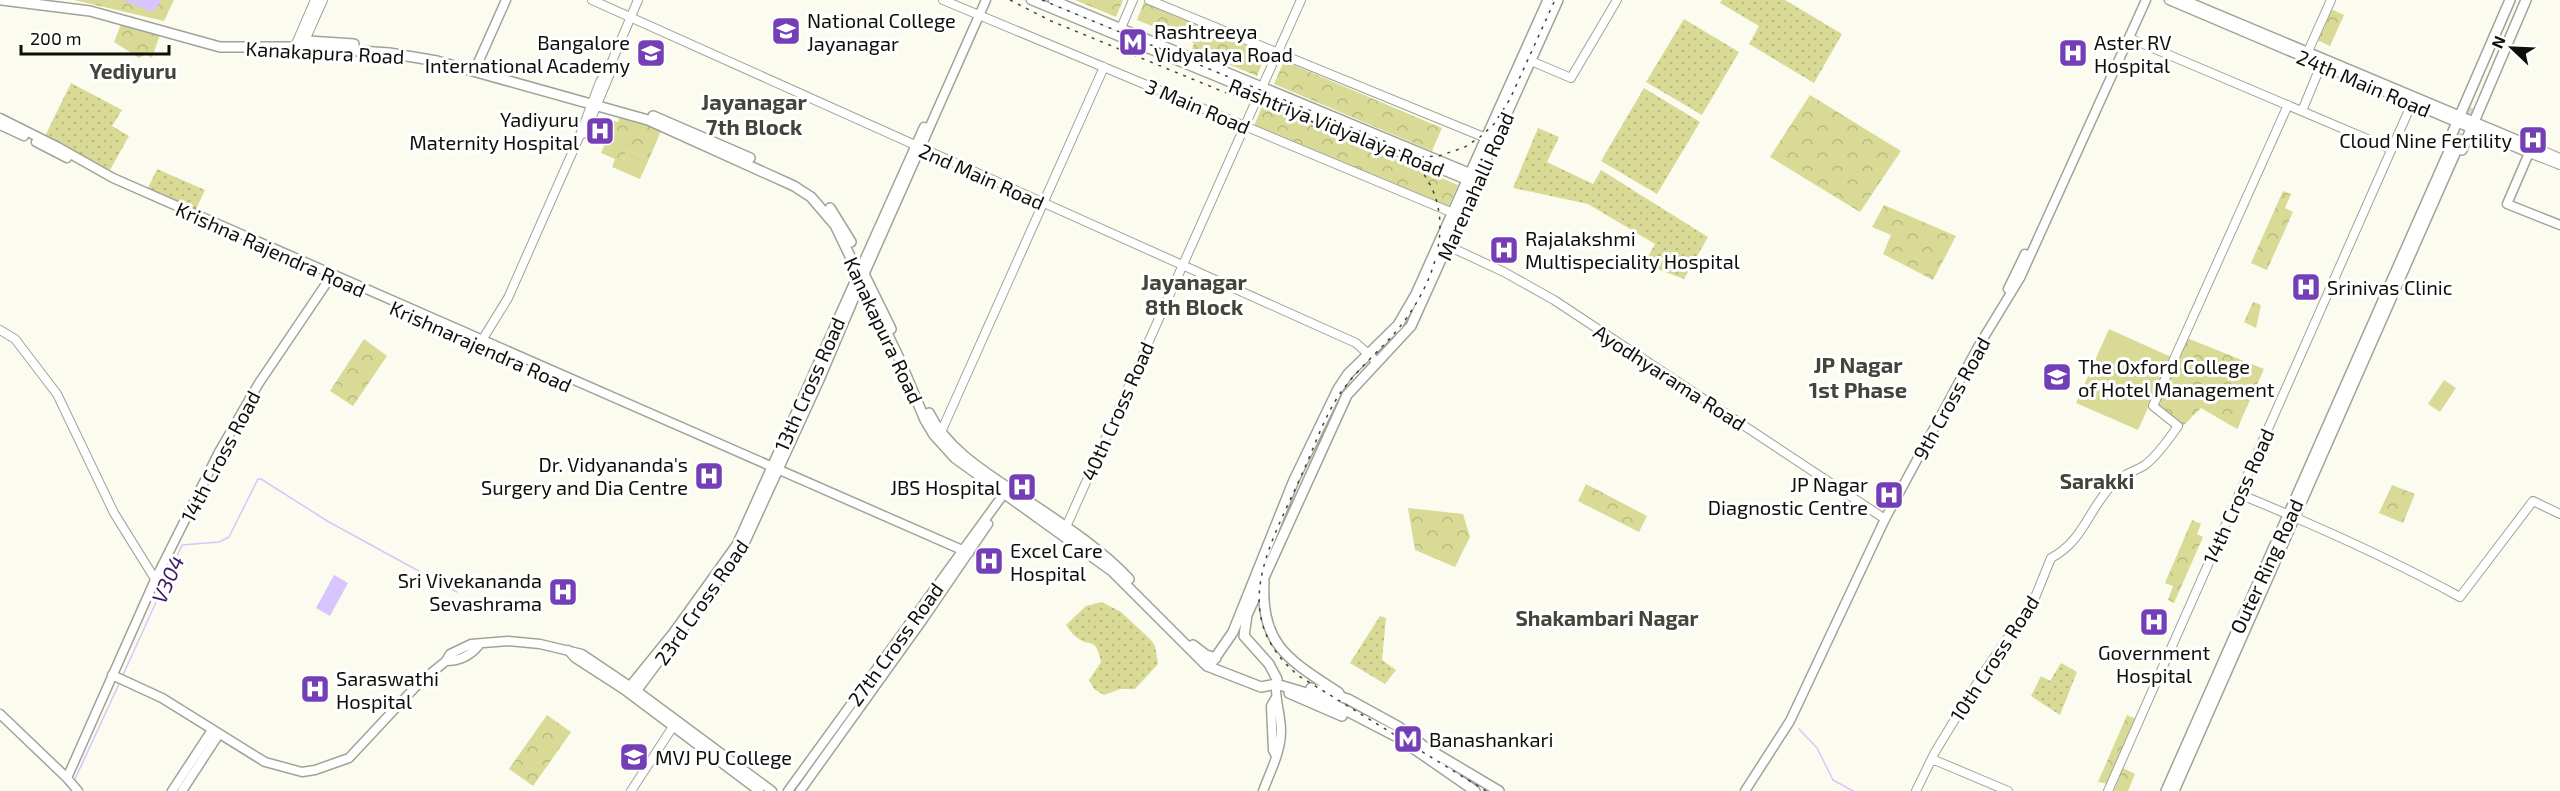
<svg xmlns="http://www.w3.org/2000/svg" width="2560" height="791" viewBox="0 0 2560 791" font-family="'Exo 2',sans-serif">
<defs>
<pattern id="grass-dots" width="8" height="8" patternUnits="userSpaceOnUse" patternTransform="scale(1.5)"><rect width="8" height="8" fill="#d8da95"/><path d="M2 2h.1M6 6h.1" fill="none" stroke="#b8ba7f" stroke-width="1.8" stroke-linecap="round"/></pattern>
<pattern id="park-crowns" width="20" height="18" patternUnits="userSpaceOnUse" patternTransform="scale(1.5)"><rect width="20" height="18" fill="#d8da95"/><path d="M2 6a3 3 0 1 1 6 0M12 15a3 3 0 1 1 6 0" fill="none" stroke="#b8ba7f"/></pattern>
</defs>
<rect width="100%" height="100%" fill="#fbfcef"/>
<path fill="url(#grass-dots)" d="M1722 0H1785L1842 34 1814 83 1749 44 1759 26 1720 3Z
M1684 19 1739 52 1702 115 1646 82Z
M71 83 122 110 112 126 129 136 110 170 45 136Z
M1644 88 1700 122 1657 194 1601 161Z
M1538 128 1559 137 1547 162 1593 184 1601 170 1708 237 1684 279 1644 264 1655 244 1588 204 1513 188Z
M157 169 205 190 195 211 147 190Z
M1102 602 1121 612 1151 640 1155 646 1158 664 1135 689H1120L1104 695 1094 689 1089 680 1101 662C1095 635 1092 649 1076 637 1072 634 1069 629 1066 625L1086 606Z
M1380 616 1386 618 1382 660 1396 670 1385 684 1350 663Z
M2061 663 2077 672 2060 715 2031 696 2041 676 2050 681Z"/>
<path fill="url(#park-crowns)" d="M74 0H123L158 5 160 0H174L164 21Z
M1075 0H1123L1116 17Z
M1144 2 1266 54 1257 76 1192 49 1194 43 1137 20Z
M2331 9 2344 15 2330 46 2317 40Z
M121 24 160 34 152 58 146 54 139 58 114 42Z
M1284 61 1442 128 1432 151 1274 84Z
M1810 95 1901 151 1860 212 1770 157Z
M1263 104 1458 185 1448 207 1254 126Z
M621 115 661 131 649 159 627 150 619 170 612 167 615 159 601 153 614 121 618 122Z
M2283 191 2291 194 2285 208 2293 212 2267 270 2251 263Z
M1884 205 1956 236 1933 280 1883 254 1891 235 1872 227Z
M2253 302 2261 305 2256 328 2244 322Z
M2187 338 2264 369 2237 429 2201 408 2183 426 2155 406Z
M364 339 387 356 353 406 330 391Z
M1586 484 1647 516 1639 532 1578 501Z
M2392 485 2415 494 2403 523 2379 513Z
M1408 508 1463 514 1470 537 1455 567 1415 550Z
M2192 520 2201 524 2197 534 2203 537 2174 603 2168 600 2173 586 2165 583Z
M547 715 571 732 533 786 509 769Z
M2127 715 2136 719 2108 784 2098 782Z
M2123 768 2135 774 2128 791H2114Z"/>
<path fill="#d8da95" d="M627 150 649 159 640 179 619 170Z
M2109 329 2171 357 2138 430 2076 403Z
M2444 380 2456 388 2440 412 2428 404Z"/>
<path fill="#d8c5fd" d="M123 0H160L159 5 152 12Z
M334 575 348 583 330 616 316 608Z"/>
<g fill="none" stroke-linecap="round" stroke-linejoin="round">
<path stroke="#d8c5fd" stroke-width="1.5" d="M123 675 182 545 219 542 229 537 258 479H261L329 522 457 592
M1799 729 1817 748 1833 780 1853 791
M74 781 120 682"/>
<path stroke="#d7d8cd" stroke-width="9" stroke-dasharray="9 4.5" stroke-linecap="butt" d="M2460 142 2475 107"/>
<g stroke="#a2a397" stroke-width="10">
<path id="tertiary" d="M592 0 1356 343 1376 361
M943 0 1453 213
M1149 0 1486 138
M1121 28 1133 0
M2129 38 2391 149
M303 45 323 0
M295 46 315 0
M2306 56 2331 0
M1531 61 1571 78 1617 0
M2302 111 2323 60
M580 135 585 133 611 71 610 66
M2532 146 2560 158
M2529 153 2560 165
M1448 246 1504 272 1554 300 1885 519
M0 330 15 339 57 394 114 513 155 579
M479 345 508 298 580 135 600 82 610 66 638 0
M941 432 1104 67
M2239 494C2315 525 2389 558 2460 597L2533 501 2560 514
M1066 527 1301 0
M1932 759 2008 791
M631 791 676 722
M1916 791 1935 752 1982 675 2034 600 2051 558C2083 542 2089 508 2113 484 2122 474 2134 472 2145 465 2157 456 2169 439 2178 426L2153 406 2288 105
M2108 791 2412 103"/>
</g>
<g stroke="#a2a397" stroke-width="11">
<path id="secondary" d="M1031 0 1474 183
M1053 0 1477 176
M2169 0 2529 153
M2184 0 2532 146 2507 204 2560 225
M477 65 506 0
M0 118 58 147 113 178 969 553
M0 125 24 136
M36 142 67 158
M2008 289 2025 254
M568 650 575 658 626 691 759 791
M446 661C459 661 471 655 479 645
M112 675 162 698 265 762 302 772 315 770 349 758 420 682 446 661 450 654 471 644 508 641 540 644 582 654 637 691 772 791
M626 691 673 633 737 544 924 127
M633 696 742 549 819 381 864 275 986 0
M1275 699 1271 706 1273 750 1276 756
M0 714 67 778 78 791
M67 778 154 582 219 452 259 383 332 275
M172 791 212 730
M182 791 219 734
M788 791 1008 488
M800 791 924 618 988 524
M1263 791C1270 772 1281 752 1281 731 1281 715 1275 700 1276 684
M1745 791 1790 721 1885 519 1978 347 2020 278 2146 0"/>
</g>
<g stroke="#a2a397" stroke-width="12">
<path id="primary" d="M2 0 90 11 220 47H302L389 53 437 61 648 120 794 186 811 197 835 225 898 356 925 420 934 435 955 458 1112 571 1207 666 1261 687 1276 684 1320 697 1397 737 1475 791
M308 41 354 44
M653 116 750 158
M830 208 851 242
M864 274 891 329
M929 413C947 449 983 471 1016 493 1054 519 1097 545 1129 579
M1264 582C1260 646 1291 661 1339 693
M1193 645 1206 655 1216 658
M1213 661 1233 632 1294 480 1338 389 1348 374 1398 325 1416 294 1548 0
M1277 679 1269 664 1244 636 1247 615 1347 395 1411 326 1558 0
M1311 688 1348 699 1399 727 1425 747 1499 791
M1289 693 1342 716"/>
</g>
<g stroke="#a2a397" stroke-width="12">
<path id="trunk" d="M2448 143 2510 0
M2462 150 2526 0
M2166 791 2454 140
M2174 791 2460 142"/>
</g>
<use href="#tertiary" stroke="#fff" stroke-width="8"/>
<use href="#secondary" stroke="#fff" stroke-width="8"/>
<use href="#primary" stroke="#fff" stroke-width="9"/>
<use href="#trunk" stroke="#fff" stroke-width="9"/>
<path stroke="#41423c" stroke-width="1.5" stroke-dasharray="3 6" stroke-linecap="butt" d="M1010 0 1051 21 1224 92 1305 119 1384 151 1422 157 1439 156 1465 147 1480 137 1494 124 1510 99 1555 0
M1042 0 1384 141C1461 181 1449 260 1405 320 1387 345 1362 364 1344 388 1325 413 1315 446 1302 474 1271 544 1225 615 1299 676L1486 791"/>
</g>
<defs>
<g id="university-square" transform="scale(1.5)"><rect x="-9" y="-9" width="18" height="18" rx="4" fill="#743fb6" stroke="#fff"/><path d="M0-5L7-2L0 1L-7-2ZM-4 1L0 2.5L4 1V4Q0 6-4 4Z" fill="#fff"/></g>
<g id="metro-square" transform="scale(1.5)"><rect x="-9" y="-9" width="18" height="18" rx="4" fill="#743fb6" stroke="#fff"/><path d="M-5.5 5V-5H-3L0 0L3-5H5.5V5H3V-.5L0 4L-3-.5V5Z" fill="#fff"/></g>
<g id="hospital-square" transform="scale(1.5)"><rect x="-9" y="-9" width="18" height="18" rx="4" fill="#743fb6" stroke="#fff"/><path d="M-5-5h3v3.5h4V-5h3V5h-3V1.5h-4V5h-3Z" fill="#fff"/></g>
</defs>
<g fill-rule="evenodd">
<use href="#university-square" x="786" y="31"/>
<use href="#metro-square" x="1133" y="42"/>
<use href="#university-square" x="651" y="53"/>
<use href="#hospital-square" x="2073" y="53"/>
<use href="#hospital-square" x="600" y="131"/>
<use href="#hospital-square" x="2533" y="140"/>
<use href="#hospital-square" x="1504" y="250"/>
<use href="#hospital-square" x="2306" y="287"/>
<use href="#university-square" x="2057" y="377"/>
<use href="#hospital-square" x="709" y="476"/>
<use href="#hospital-square" x="1022" y="487"/>
<use href="#hospital-square" x="1889" y="495"/>
<use href="#hospital-square" x="989" y="561"/>
<use href="#hospital-square" x="563" y="592"/>
<use href="#hospital-square" x="2154" y="622"/>
<use href="#hospital-square" x="315" y="689"/>
<use href="#metro-square" x="1408" y="739"/>
<use href="#university-square" x="634" y="757"/>
</g>
<g text-anchor="middle" dominant-baseline="central" stroke-width="6" stroke-linejoin="round" paint-order="stroke">
<g font-size="20" fill="#0e0e0a" stroke="#fff" text-anchor="start">
<text x="807" y="20">National College<tspan x="807" dy="23">Jayanagar</tspan></text>
<text x="1154" y="31">Rashtreeya<tspan x="1154" dy="23">Vidyalaya Road</tspan></text>
<text x="630" y="42" text-anchor="end">Bangalore<tspan x="630" dy="23">International Academy</tspan></text>
<text x="2094" y="42">Aster RV<tspan x="2094" dy="23">Hospital</tspan></text>
<text x="579" y="119" text-anchor="end">Yadiyuru<tspan x="579" dy="23">Maternity Hospital</tspan></text>
<text x="2512" y="140" text-anchor="end">Cloud Nine Fertility</text>
<text x="1525" y="238">Rajalakshmi<tspan x="1525" dy="23">Multispeciality Hospital</tspan></text>
<text x="2327" y="287">Srinivas Clinic</text>
<text x="2078" y="366">The Oxford College<tspan x="2078" dy="23">of Hotel Management</tspan></text>
<text x="688" y="464" text-anchor="end">Dr. Vidyananda's<tspan x="688" dy="23">Surgery and Dia Centre</tspan></text>
<text x="1868" y="484" text-anchor="end">JP Nagar<tspan x="1868" dy="23">Diagnostic Centre</tspan></text>
<text x="1001" y="487" text-anchor="end">JBS Hospital</text>
<text x="1010" y="550">Excel Care<tspan x="1010" dy="23">Hospital</tspan></text>
<text x="542" y="580" text-anchor="end">Sri Vivekananda<tspan x="542" dy="23">Sevashrama</tspan></text>
<text x="2154" y="652" text-anchor="middle">Government<tspan x="2154" dy="23">Hospital</tspan></text>
<text x="336" y="678">Saraswathi<tspan x="336" dy="23">Hospital</tspan></text>
<text x="1429" y="739">Banashankari</text>
<text x="655" y="757">MVJ PU College</text>
</g>
<g font-size="20" fill="#0e0e0a" stroke="#fff">
<text transform="translate(325 52) rotate(3)">Kanakapura Road</text>
<text transform="translate(2364 83) rotate(23)">24th Main Road</text>
<text transform="translate(1198 106) rotate(23)">3 Main Road</text>
<text transform="translate(1337 127) rotate(22)">Rashtriya Vidyalaya Road</text>
<text transform="translate(982 176) rotate(24)">2nd Main Road</text>
<text transform="translate(1475 186) rotate(-66)">Marenahalli Road</text>
<text transform="translate(271 249) rotate(24)">Krishna Rajendra Road</text>
<text transform="translate(884 330) rotate(65)">Kanakapura Road</text>
<text transform="translate(481 346) rotate(24)">Krishnarajendra Road</text>
<text transform="translate(1670 377) rotate(33)">Ayodhyarama Road</text>
<text transform="translate(809 384) rotate(-66)">13th Cross Road</text>
<text transform="translate(1951 398) rotate(-61)">9th Cross Road</text>
<text transform="translate(1117 411) rotate(-66)">40th Cross Road</text>
<text transform="translate(220 456) rotate(-62)">14th Cross Road</text>
<text transform="translate(2238 496) rotate(-66)">14th Cross Road</text>
<text transform="translate(2266 566) rotate(-65)">Outer Ring Road</text>
<text transform="translate(701 602) rotate(-55)">23rd Cross Road</text>
<text transform="translate(895 644) rotate(-54)">27th Cross Road</text>
<text transform="translate(1994 658) rotate(-57)">10th Cross Road</text>
</g>
<g font-size="21" font-weight="bold" fill="#43443a" stroke="#fff">
<text x="133" y="70">Yediyuru</text>
<text x="2097" y="480">Sarakki</text>
<text x="1607" y="617">Shakambari Nagar</text>
</g>
<g font-size="21" font-style="italic" fill="#3d1867" stroke="#fff">
<text transform="translate(167 579) rotate(-66)">V304</text>
</g>
<g font-size="22" font-weight="bold" fill="#43443a" stroke="#fff">
<text x="754" y="101">Jayanagar<tspan x="754" dy="25">7th Block</tspan></text>
<text x="1194" y="281">Jayanagar<tspan x="1194" dy="25">8th Block</tspan></text>
<text x="1858" y="364">JP Nagar<tspan x="1858" dy="25">1st Phase</tspan></text>
</g>
</g>
<g transform="translate(2512 48) rotate(293)" stroke="#ffffff" stroke-width="4.5" paint-order="stroke">
<path d="M0-4.5L10 22L0 15L-10 22Z" fill="#0e0e0a"/>
<text y="-9" font-size="16" font-weight="bold" text-anchor="middle" fill="#0e0e0a">N</text>
</g>
<path d="M21 45v9h148v-9" fill="none" stroke="#0e0e0a" stroke-width="3"/>
<text x="30" y="45" font-size="18" fill="#0e0e0a" stroke="#ffffff" stroke-width="4.5" paint-order="stroke">200 m</text>
</svg>
